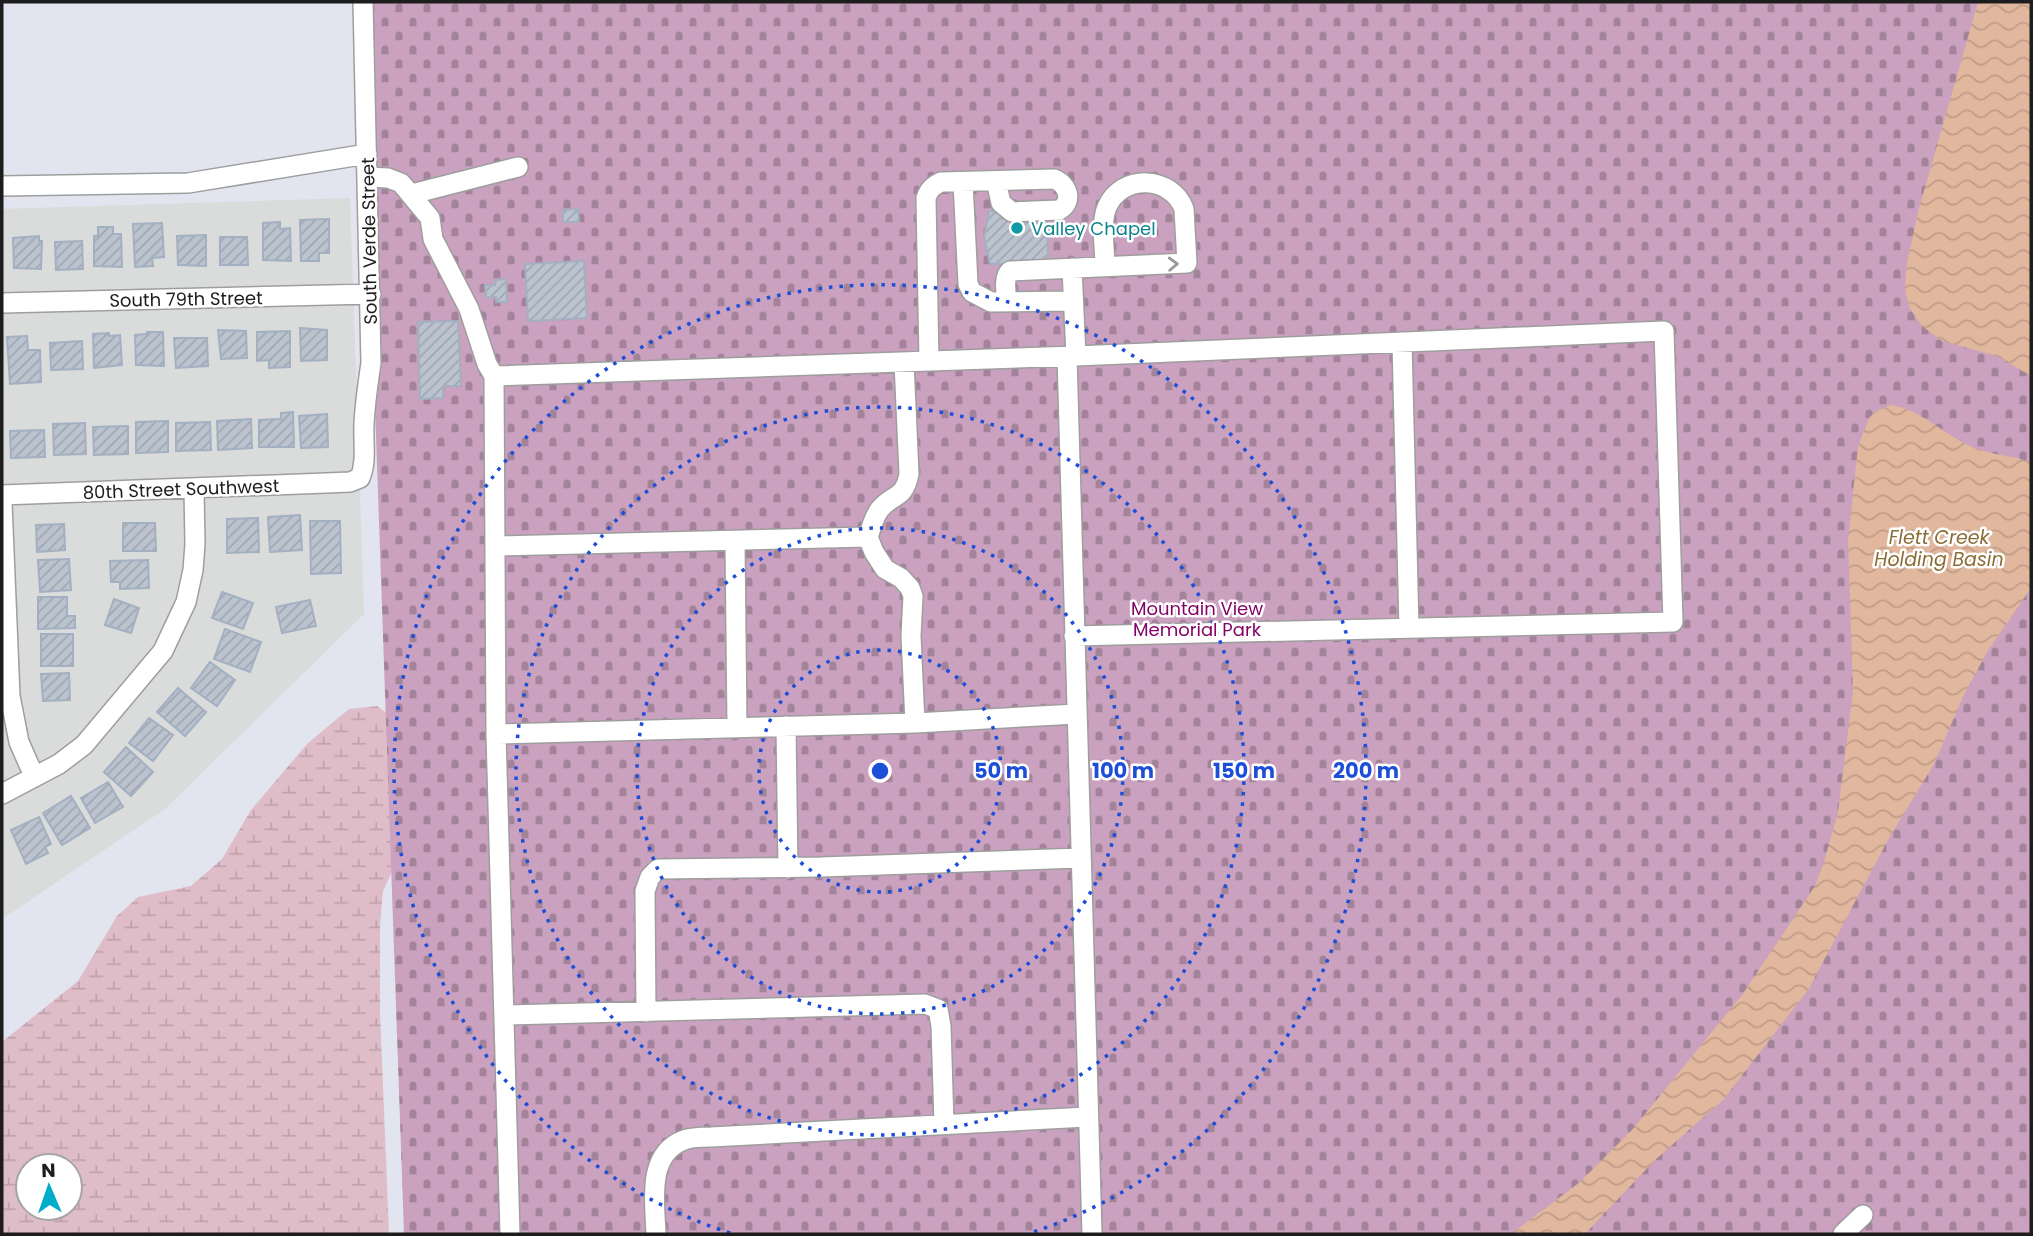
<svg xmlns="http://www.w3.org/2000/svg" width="2033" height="1236" viewBox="0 0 2033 1236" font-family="Poppins,sans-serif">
<defs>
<pattern id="wetland-marsh" width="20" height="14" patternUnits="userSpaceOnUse" patternTransform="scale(1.75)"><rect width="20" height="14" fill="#dfbdc8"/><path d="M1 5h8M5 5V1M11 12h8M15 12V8" fill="none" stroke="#bfa2ab"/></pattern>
<pattern id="cemetery-stones" width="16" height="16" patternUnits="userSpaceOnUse" patternTransform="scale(1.75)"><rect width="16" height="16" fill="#caa1be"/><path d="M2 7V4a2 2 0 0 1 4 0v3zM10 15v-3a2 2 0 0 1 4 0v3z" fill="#a3839a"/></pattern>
<pattern id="water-waves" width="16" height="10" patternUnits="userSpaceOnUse" patternTransform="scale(1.75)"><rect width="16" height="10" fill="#e1b79e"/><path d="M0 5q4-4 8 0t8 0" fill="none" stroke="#c19d88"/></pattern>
<pattern id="building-hatch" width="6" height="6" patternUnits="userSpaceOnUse" patternTransform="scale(1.75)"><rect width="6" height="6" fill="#bbc3cf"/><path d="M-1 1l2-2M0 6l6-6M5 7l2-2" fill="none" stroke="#a0a7b1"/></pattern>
</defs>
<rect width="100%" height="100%" fill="#e2e4ef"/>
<path fill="#dadbdb" d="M350 198 364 614 165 809 2 919V209Z"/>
<path fill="url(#wetland-marsh)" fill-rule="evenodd" d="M377 706 411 731 406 841 383 891 380 925V1011L389 1234H2V1042L78 981 117 916 138 897 191 886 222 859 251 810 308 743 349 709ZM28 1166H70V1208H28Z"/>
<path fill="url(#cemetery-stones)" d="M363 2H2031V1234H404L371 294Z"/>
<path fill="url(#water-waves)" d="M1978 2H2031V376L1997 356 1942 341 1922 326 1910 309 1905 289 1907 262 1918 212Z
M1891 405C1921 410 1941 432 1968 445 1989 455 2010 455 2031 462V588L1987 652 1964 695 1934 764 1889 838 1808 990 1723 1100 1655 1160 1585 1234H1511L1580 1182 1632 1130 1742 995 1815 886 1824 862 1838 812 1853 691 1848 541 1858 446 1869 418 1876 411Z"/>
<path fill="url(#building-hatch)" stroke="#a3b0c2" stroke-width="2" d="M1047 208 1048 263 990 264 984 238 989 211H1001V219L1015 218Z
M578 209 579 222H563V210Z
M329 219V253H319V261H301L300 220Z
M280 222V229L290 228 291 261 263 260V223Z
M162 223 164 257 152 258 153 266 135 267 133 224Z
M98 227H113V234H121L122 267 94 266V236H98Z
M206 235V266L178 265 177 236Z
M39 236V241H42L41 269 14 268 13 238Z
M220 237H247L248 265H220Z
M82 241 83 269 56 270 55 242Z
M584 261 587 318 528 321 525 264Z
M506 279 507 302H496V297H486L485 285H495V280Z
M458 321 461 386H443V398L420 399 418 322Z
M300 328 327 330V360L301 361Z
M218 330 246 331 247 358 221 359Z
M290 331V367L269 368V360L257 361V332Z
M147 332H163L164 366 136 365 135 335 147 334Z
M109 333V336L120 335 122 365 94 368 93 334Z
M27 336 28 350H40L41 382 10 384 7 337Z
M174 338H207L208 366 176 368Z
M82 341 83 369 51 370 50 343Z
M293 412 294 447H259V420L281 419V413Z
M327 414 328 447 301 448 299 416Z
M251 419 252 448 218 450 217 421Z
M168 421V452L136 453V422Z
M210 422 211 450 176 451V423Z
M85 423 86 454 54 455 53 424Z
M128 426V454L94 455 93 427Z
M44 430 45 457 11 458 10 431Z
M300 515 302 550 270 552 268 517Z
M258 518 259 552 227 553V519Z
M310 521H340L341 573 311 574Z
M123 523H155L156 551H123Z
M64 524 65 550 37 552 36 525Z
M69 559 71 590 40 592 38 560Z
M148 560 149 588 120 589V582H111L110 561Z
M222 592 253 603 243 629 212 618Z
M38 597H67V616H75V628L38 629Z
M114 599 139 608 131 633 105 625Z
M310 600 316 626 282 633 276 607Z
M225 629 261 642 250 672 214 659Z
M41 634H73V666H41Z
M210 662 235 680 217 706 191 688Z
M69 673 70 700 43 701 41 674Z
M178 688 206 712 185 736 157 712Z
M149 718 173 735 153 761 129 743Z
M126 747 153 772 131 796 104 772Z
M108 782 123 807 95 823 81 798Z
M71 796 90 828 62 845 43 813Z
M39 817 51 844 45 847 48 853 26 864 11 830Z"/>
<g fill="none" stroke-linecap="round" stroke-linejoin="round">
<g stroke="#9e9e9e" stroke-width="22">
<path id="minor" d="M367 177 388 178 401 183 430 218 433 239 469 309 487 364 494 376
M963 182 968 284 972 292 991 302 1073 301
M2 186 188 183 367 154
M412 194 518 167
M1072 268 1076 356
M1007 302C1006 292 1003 278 1010 271L1187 263 1184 209C1172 176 1122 173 1107 207 1100 224 1105 248 1105 266
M2 303 371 294
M1402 342 1409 628
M1067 356 1092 1234
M929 361 926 198C929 189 933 186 941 182L1054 179C1068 184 1074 202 1059 210L1012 212 1001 203 996 181
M2 495 326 483 350 482 360 478C367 461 363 443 364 424 365 403 368 383 371 363L363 2
M2 503 10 696 19 742 34 776
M868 537 874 552 885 569 901 578 910 588 913 596 911 636 915 723
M735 541 737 728
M495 546 868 537C871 529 874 516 880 509 893 493 904 500 909 474L904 362
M786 726 788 868
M496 734 915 723 1076 714
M2 794 59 764 84 745 163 651 186 602 193 570 195 544 194 489
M646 1012 645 891 650 877 658 869 821 867 1080 858
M504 1015 925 1004 938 1009 941 1026 944 1124
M510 1234 496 734 494 376 1076 356 1664 331 1673 622 1074 636
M656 1234C655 1203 646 1154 684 1140 692 1137 702 1137 711 1137L1087 1117
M1843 1234 1863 1215"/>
</g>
<use href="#minor" stroke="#fff" stroke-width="19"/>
</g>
<defs><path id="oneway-chevron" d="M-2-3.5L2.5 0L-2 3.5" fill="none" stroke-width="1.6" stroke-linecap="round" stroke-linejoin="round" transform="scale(1.75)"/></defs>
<use stroke="#999" href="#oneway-chevron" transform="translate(1173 264) rotate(-2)"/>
<g fill="none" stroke="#1d4ed8" stroke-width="3.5" stroke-dasharray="3.5 7">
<circle cx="880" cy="771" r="121"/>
<circle cx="880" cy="771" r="243"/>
<circle cx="880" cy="771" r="364"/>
<path d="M730 1233A486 486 0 1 1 1030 1233"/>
</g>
<circle fill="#0f9aa8" stroke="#fff" stroke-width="2.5" cx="1017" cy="228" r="7"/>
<g text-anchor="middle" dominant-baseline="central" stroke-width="5" stroke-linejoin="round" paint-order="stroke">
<g font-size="18" fill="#0d838f" stroke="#fff" text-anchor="start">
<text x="1031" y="228">Valley Chapel</text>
</g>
<g font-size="18" fill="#1d1d1d" stroke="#fff">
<text transform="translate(369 241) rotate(-91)">South Verde Street</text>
<text transform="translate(186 299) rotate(-1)">South 79th Street</text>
<text transform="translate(181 489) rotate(-2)">80th Street Southwest</text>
</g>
<g font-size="18" fill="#830366" stroke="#fff">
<text x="1197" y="608">Mountain View<tspan x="1197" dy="21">Memorial Park</tspan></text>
</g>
<g font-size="19" font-style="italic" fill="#8b6d36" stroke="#fff">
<text x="1939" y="537">Flett Creek<tspan x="1939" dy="22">Holding Basin</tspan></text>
</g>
</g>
<circle cx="880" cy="771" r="10" fill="#1d4ed8" stroke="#fff" stroke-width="3.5"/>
<g font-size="21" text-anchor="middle" font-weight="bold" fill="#1d4ed8" stroke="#fff" stroke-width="5" stroke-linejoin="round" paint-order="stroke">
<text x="1001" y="778">50 m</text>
<text x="1123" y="778">100 m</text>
<text x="1244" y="778">150 m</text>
<text x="1366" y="778">200 m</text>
</g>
<rect width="2033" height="1236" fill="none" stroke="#1d1d1d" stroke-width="7"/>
<g transform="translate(49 1187) rotate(358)"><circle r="33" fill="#ffffff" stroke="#a5a5a5" stroke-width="2"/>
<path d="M0-5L12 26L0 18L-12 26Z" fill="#00acca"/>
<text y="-10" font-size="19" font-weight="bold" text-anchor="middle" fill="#1d1d1d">N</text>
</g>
</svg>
